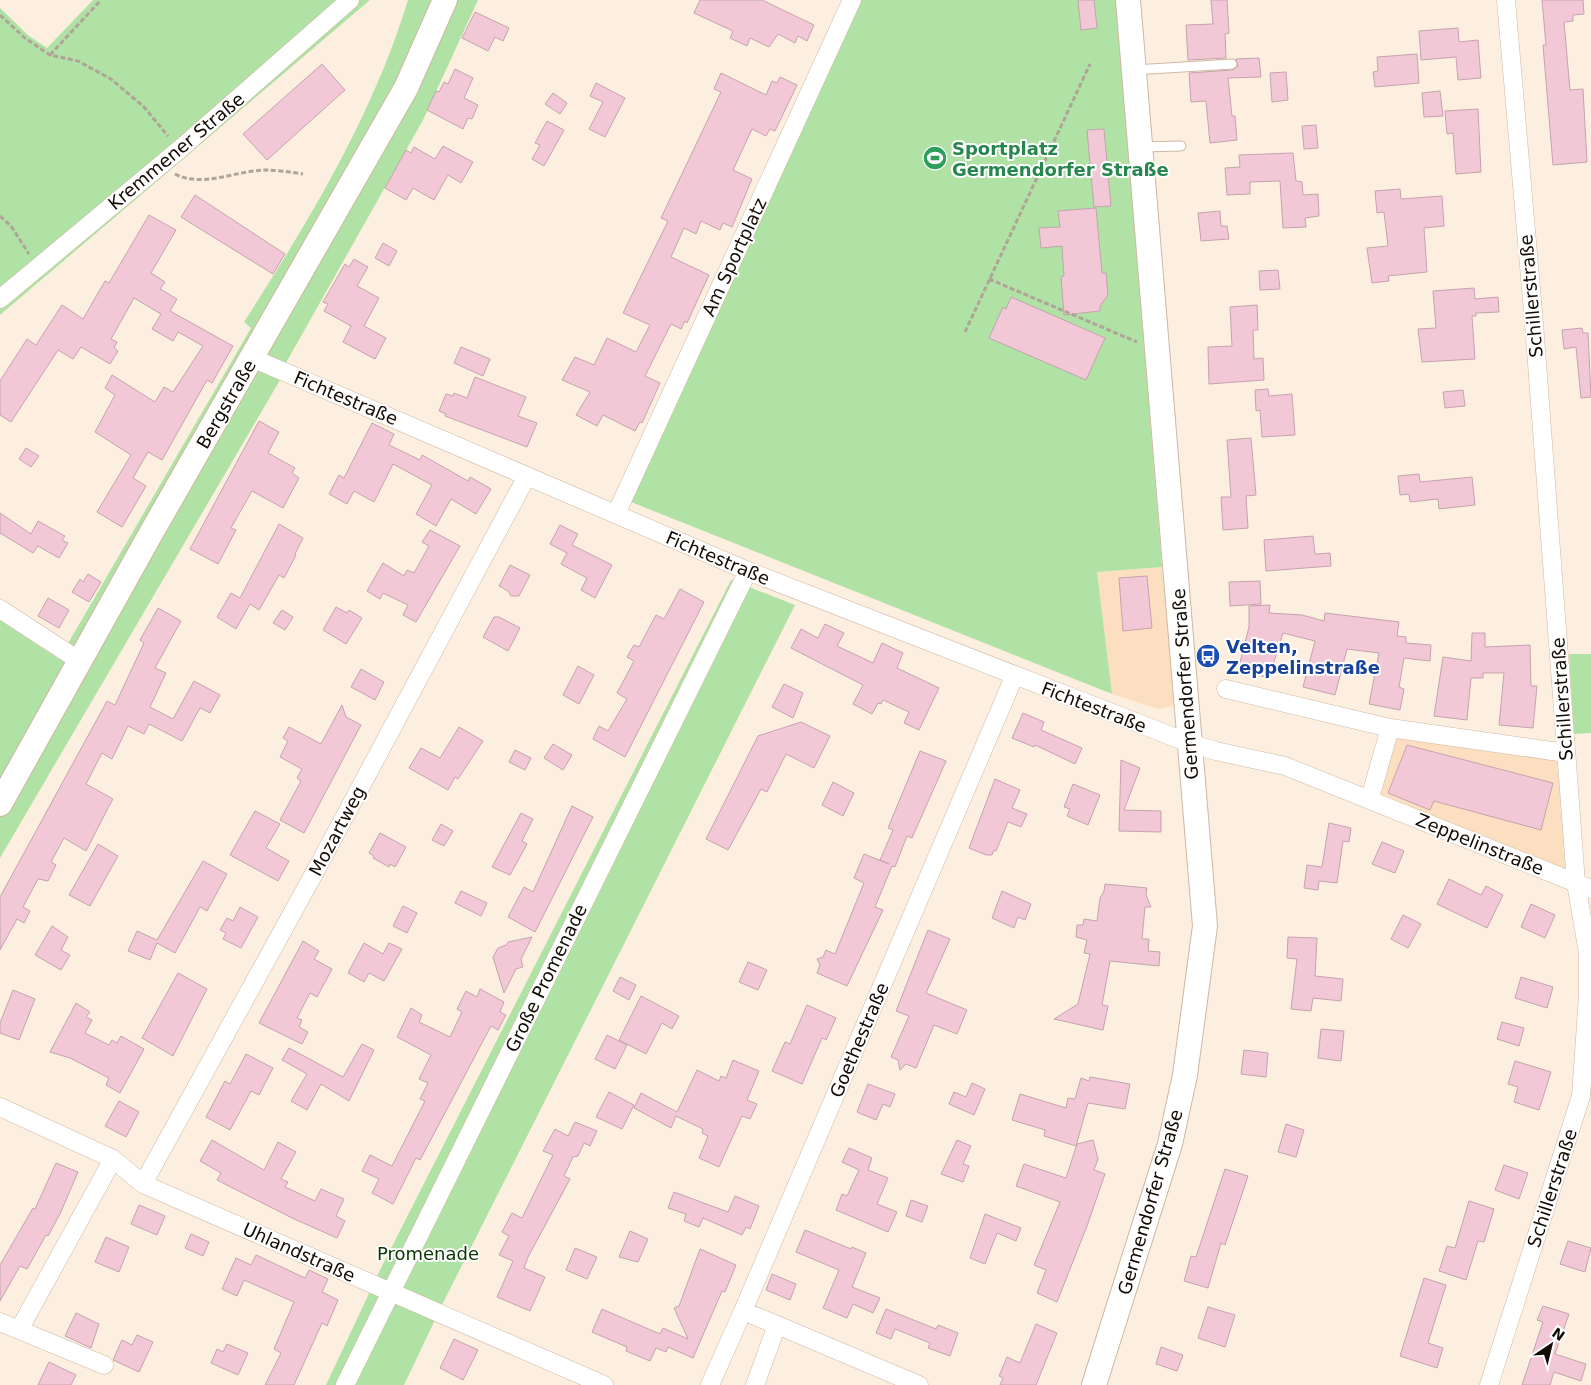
<svg xmlns="http://www.w3.org/2000/svg" width="1591" height="1385" viewBox="0 0 1591 1385" font-family="'DejaVu Sans',sans-serif">
<rect width="100%" height="100%" fill="#fdefe0"/>
<path fill="#fcdfc0" d="M1162 567 1173 687V706L1158 709 1112 694 1097 572Z
M1383 732 1575 759 1582 879 1365 787Z"/>
<path fill="#afe2a4" d="M93 0H370L0 315V8L29 36 47 48Z
M408 0H478L423 120 287 361 280 380 0 858V620L59 659 251 328 244 322C309 221 373 115 408 0Z
M860 0H1116L1162 567 1097 572 1112 694 631 502Z
M731 580 795 605 445 1299 404 1385H326L381 1268Z
M1569 654H1591V733L1574 734Z"/>
<path fill="#f3c8d6" stroke="#c4a3ad" d="M700 0H762L814 25 807 41 798 36 795 43 778 34 769 47 750 38 747 46 730 38 733 31 694 13Z
M1078 0H1094L1097 28 1081 30Z
M1211 0H1227L1229 33 1225 34 1226 58 1188 60 1186 25 1213 24Z
M1542 0H1583L1584 14 1573 15V21L1564 22 1570 90 1583 89 1587 162 1553 165 1543 45H1546Z
M475 12 509 28 503 41 495 37 488 51 462 38Z
M1458 28 1459 42 1478 40 1481 78 1458 80 1456 57 1421 60 1419 31Z
M1417 54 1419 83 1375 87 1373 72 1378 71 1377 57Z
M1259 58 1261 77 1228 78 1232 116H1235L1237 140 1210 143 1206 101 1191 102 1189 73 1233 70 1238 66 1236 59Z
M322 64 345 90 267 160 243 134Z
M455 69 473 78 464 98 478 105 472 119 468 118 463 129 427 110 436 91 439 92 444 82 448 84Z
M1286 72 1288 100 1272 102 1270 73Z
M721 73 766 95 772 81 777 83 780 77 797 85 775 131 770 129 766 136 752 129 733 170 752 179 732 227 723 223 720 230 701 221 696 234 684 228 671 257 709 275 687 323 685 321 681 329 671 324 645 376 660 383 642 423 640 422 635 431 603 415 597 426 576 415 590 392 562 380 575 357 594 365 607 338 636 352 650 325 623 313 668 221 661 218 721 92 714 89Z
M596 83 625 98 605 137 589 129 603 102 590 96Z
M1440 91 1443 116 1424 117 1422 93Z
M553 93 567 103 560 114 545 104Z
M1478 109 1481 172 1456 174 1453 133 1447 134 1445 111Z
M547 121 564 130 544 166 532 159 540 145 535 143Z
M1316 125 1318 148 1304 149 1302 126Z
M1104 129 1111 206 1094 207 1087 130Z
M443 146 473 162 461 183 448 175 434 200 413 188 406 200 385 188 406 150 411 153 414 147 435 159Z
M1293 153 1296 181 1302 182 1303 195 1318 194 1319 216 1305 218 1306 227 1283 228 1280 181 1250 182V194L1227 195 1225 168 1240 167 1239 155Z
M1400 189 1401 199 1442 196 1444 226 1424 228 1427 272 1388 276 1389 281 1372 283 1367 248 1388 246 1384 212 1377 213 1375 191Z
M195 195 285 254 273 274 181 217Z
M1096 208 1102 273H1106L1108 295 1100 306V311L1064 315 1061 277 1064 276 1062 246 1041 248 1039 228 1060 227 1058 211Z
M1220 211 1221 226H1227L1229 239 1201 241 1198 213Z
M149 215 176 230 151 273 165 282 160 289 177 299 170 311 233 346 212 383 207 380 162 460 148 452 133 478 146 486 122 527 97 512 131 455 95 432 115 395 105 388 112 375 155 402 164 387 173 392 203 346 178 332 173 341 152 329 161 314 134 298 111 339 117 342 114 348 118 351 110 364 81 347 73 359 58 350 11 422 0 415V381L27 339 36 345 62 305 83 319 105 281 109 283Z
M383 243 397 251 389 266 375 258Z
M354 259 368 267 357 286 379 298 364 326 386 338 375 359 343 342 351 326 324 311 328 304 323 302 345 264 349 267Z
M1278 270 1280 289 1260 290 1259 271Z
M1474 288 1475 299 1498 297 1499 312 1476 313V316H1472L1475 359 1422 362 1418 329 1436 328 1433 291Z
M1011 297 1105 338 1086 380 989 338 1003 307 1006 309Z
M1257 305 1258 330H1253L1254 359 1263 358 1264 380 1209 384 1208 347 1232 346 1230 307Z
M1582 328 1583 333H1588L1591 397 1581 398 1576 347 1564 349 1562 330Z
M461 347 490 359 483 376 454 363Z
M475 377 526 397 518 416 537 423 527 447 445 416 446 414 439 411 446 394 453 396 454 393 467 398Z
M1268 389 1269 396 1292 394 1295 435 1262 437 1260 410 1256 411 1255 390Z
M1463 390 1465 406 1445 408 1443 392Z
M259 421 279 432 268 453 295 468 292 473 299 478 283 508 252 491 231 528 236 530 218 564 190 549Z
M372 423 394 434 389 445 420 460 422 455 468 481 470 477 491 489 476 514 451 499 436 526 416 514 432 485 393 464 374 502 354 491 347 504 329 494 339 475 344 478Z
M1251 438 1256 495 1246 496 1248 528 1223 530 1221 497H1231L1227 440Z
M26 448 39 456 31 467 19 459Z
M1419 474 1420 482 1472 477 1475 505 1439 509 1438 499 1410 502 1409 494 1400 495 1398 476Z
M0 513 31 534 38 521 65 536 62 540 68 543 59 558 38 546 33 553 0 533Z
M279 524 303 538 295 554 296 555 284 578 279 575 259 610 250 604 236 629 217 617 231 593 240 598Z
M560 525 578 534 572 545 612 565 595 598 581 590 587 578 561 564 567 553 550 544Z
M430 530 460 546 416 622 403 615 408 605 383 593 380 599 367 591 383 563 404 576 407 570 414 573 429 546 422 542Z
M1313 536 1315 554 1330 553 1331 566 1266 571 1264 540Z
M510 565 530 575 519 596H511L508 591 499 586Z
M88 574 101 582 89 602 72 592 80 579 83 582Z
M1147 576 1152 628 1123 631 1119 578Z
M1260 581 1261 604 1230 606 1229 582Z
M680 589 704 602 625 757 593 739 599 726 608 731 627 699 617 693 634 661 627 657 634 645 639 647 656 615 664 619Z
M48 598 69 610 59 628 38 616Z
M1270 605 1269 613 1302 615 1324 621 1325 613 1399 622 1397 636 1406 637V643L1431 645 1430 661 1404 658 1399 687 1404 689 1400 710 1369 704 1379 653 1347 649 1335 695 1303 687 1315 641 1283 633 1269 678 1238 670 1249 627V606Z
M336 607 347 613 349 610 362 618 346 644 323 630Z
M158 608 181 621 155 668 166 673 150 707 173 719 194 681 220 695 210 713 200 708 182 741 149 724 144 734 128 726 112 759 102 753 86 784 113 799 108 808 86 851 64 838 51 862 56 865 48 881 38 879 23 907 30 911 24 923 17 919 0 950V897L107 701 115 705 144 643 140 640Z
M282 610 293 617 285 630 273 623Z
M494 617H499L520 628 508 651 483 637Z
M825 624 844 633 837 646 873 663 882 643 903 653 897 668 939 688 919 730 904 723 909 712 883 700 881 704 878 703 872 714 853 704 863 685 791 648 801 629 818 638Z
M1472 633H1485V647L1530 645 1531 686H1537L1533 728 1499 725 1504 673H1483V678H1471L1467 720 1434 716 1443 657 1471 661Z
M578 666 594 675 579 704 563 695Z
M361 669 384 682 375 700 351 687Z
M784 684 803 693 793 718 772 707Z
M342 705 346 717 361 725 304 833 280 820 301 781 297 778 302 769 280 757 288 741 283 738 289 727 321 744Z
M1023 713 1044 722 1041 730 1082 748 1075 764 1035 745 1034 747 1012 738Z
M801 722 830 736 814 768 786 754 767 792 761 789 728 850 706 839 758 736Z
M459 727 483 741 458 779 455 777 448 790 409 768 421 748 440 758Z
M553 744 572 755 563 770 544 758Z
M1407 745 1553 783 1541 830 1434 801 1430 810 1388 793Z
M515 750 531 758 525 770 509 762Z
M920 751 946 761 912 838 907 836 895 867 892 866 875 907 883 910 847 986 817 973 820 965 817 959 823 957 826 950 835 954 864 883 854 878 864 854 889 864 880 860 893 830 888 828Z
M1121 760 1140 768 1124 810 1161 811V832L1119 831Z
M995 779 1020 790 1012 808 1027 814 1021 827 1008 822 996 851 994 850 992 855H986L969 848Z
M833 782 854 793 843 816 822 805Z
M1073 784 1100 795 1088 825 1067 816 1070 809 1064 807Z
M572 806 593 817 535 932 508 917 524 887 533 892Z
M255 811 280 824 266 848 289 861 278 881 230 855Z
M521 813 533 819 522 841 527 844 510 875 492 867Z
M1329 823 1351 828 1349 842 1343 841 1337 883 1319 881 1318 890 1304 888 1307 865 1322 867Z
M441 824 453 831 444 846 432 840Z
M380 833 406 847 395 867 390 864 389 867 373 858 374 856 369 853Z
M1382 842 1404 851 1395 873 1372 864Z
M98 844 118 856 90 906 69 895Z
M203 861 227 874 207 911 200 907 175 953 157 943 150 960 128 951 137 931 157 940Z
M1449 879 1481 895 1486 886 1503 895 1487 928 1437 904Z
M1105 884 1147 888 1146 895 1151 907H1145L1142 939H1149L1148 951 1160 952 1159 966 1110 961 1102 1005 1108 1006 1103 1030 1054 1019 1078 1004 1090 954 1084 953 1087 940 1076 937 1077 925H1083L1084 919 1097 921 1100 898 1104 891Z
M461 891 487 903 481 916 455 903Z
M1002 891 1031 904 1025 920 1018 917 1014 928 992 918Z
M1531 904 1555 915 1545 938 1521 927Z
M403 906 417 913 407 933 393 926Z
M240 907 258 917 241 948 223 939 226 933 220 930 227 918 233 921Z
M1403 915 1421 924 1408 948 1391 939Z
M52 926 68 937 61 950 70 955 61 970 35 955Z
M928 930 950 939 926 993 967 1010 957 1034 934 1025 916 1068 906 1064 900 1070 898 1060 891 1057 909 1016 896 1011Z
M532 937 521 959 523 967 516 969 504 993 493 957 498 948 506 945 508 942Z
M1288 937 1317 938 1315 976 1343 979 1341 1001 1313 998 1311 1011 1291 1009 1297 959 1287 958Z
M303 941 319 951 314 959 332 969 317 997 310 993 297 1018 302 1020 299 1027 308 1032 302 1044 259 1023Z
M364 943 383 954 389 943 402 949 384 981 369 973 364 982 348 973Z
M748 962 767 970 758 990 739 982Z
M178 973 207 989 173 1056 142 1038Z
M620 977 636 985 629 1000 613 991Z
M1521 977 1553 987 1547 1008 1515 998Z
M480 989 504 1002 500 1012 506 1015 498 1030 491 1026 420 1160 416 1158 393 1204 372 1193 379 1179 362 1171 370 1155 392 1166 425 1101 420 1099 428 1083 419 1079 431 1055 397 1037 411 1008 422 1015 419 1022 450 1037 462 1012 457 1009 466 991 477 997Z
M13 990 35 999 19 1040 0 1033V1023Z
M641 996 679 1016 672 1029 662 1023 646 1054 619 1040Z
M76 1003 90 1012 86 1017 92 1020 85 1033 109 1045 112 1040 117 1043 121 1036 144 1049 120 1093 106 1085 109 1078 70 1058 50 1052Z
M807 1005 836 1018 826 1040 822 1038 802 1084 772 1071 785 1042 790 1044Z
M1502 1022 1524 1028 1519 1046 1497 1039Z
M1321 1029 1344 1031 1341 1061 1318 1058Z
M607 1035 627 1045 615 1069 595 1059Z
M362 1044 374 1050 349 1101 321 1084 307 1110 291 1101 307 1074 282 1060 289 1048 343 1077Z
M1244 1050 1268 1053 1266 1077 1241 1074Z
M246 1054 273 1068 259 1095 251 1091 230 1130 206 1117 225 1081 230 1084Z
M733 1060 759 1071 747 1100 757 1104 750 1119 742 1116 719 1167 699 1158 708 1136 702 1133 703 1129 676 1116 671 1128 634 1108 641 1093 677 1112 697 1070 719 1081 721 1076 726 1078Z
M1515 1061 1551 1072 1539 1110 1514 1102 1518 1087 1508 1084Z
M1090 1077 1130 1084 1125 1109 1088 1103 1076 1146 1044 1136 1045 1130 1012 1120 1020 1094 1066 1108 1068 1098 1075 1099 1081 1078 1089 1081Z
M972 1083 985 1089 974 1115 949 1104 954 1092 966 1097Z
M868 1084 895 1094 890 1107 883 1104 876 1120 857 1112Z
M609 1092 634 1105 622 1129 596 1117Z
M119 1101 139 1112 126 1137 105 1126Z
M575 1122 597 1131 590 1146 584 1143 578 1156 573 1157 564 1176 570 1179 528 1257 524 1268 545 1277 530 1311 497 1297 513 1261 499 1255 509 1236 502 1232 512 1213 522 1218 553 1155 543 1151 555 1129 568 1136Z
M1286 1124 1304 1130 1296 1157 1278 1152Z
M212 1140 264 1170 278 1142 296 1152 281 1179 288 1182 285 1187 315 1201 321 1189 344 1199 336 1216 345 1221 337 1238 292 1218 217 1180 221 1173 200 1161Z
M957 1140 971 1146 963 1164 969 1166 963 1182 941 1174Z
M1093 1140 1098 1159 1094 1170 1105 1174 1087 1226 1057 1302 1037 1293 1046 1270 1034 1265 1060 1202 1016 1186 1024 1164 1066 1178 1077 1144Z
M849 1148 872 1158 868 1170 888 1178 877 1204 897 1212 888 1232 836 1210 842 1194 847 1196 859 1170 842 1162Z
M56 1163 78 1172 60 1214 48 1236 46 1235 27 1269 20 1266 0 1301V1265L33 1208 35 1209Z
M1504 1165 1528 1173 1519 1199 1495 1190Z
M1225 1169 1248 1176 1225 1245 1221 1243 1208 1288 1184 1281 1191 1256 1196 1257Z
M674 1192 728 1212 735 1196 759 1206 750 1229 746 1227 742 1235 703 1218 699 1227 684 1221 686 1214 668 1208Z
M911 1200 928 1206 922 1222 906 1216Z
M1469 1201 1494 1209 1484 1242 1478 1241 1466 1280 1439 1271 1447 1246 1455 1248Z
M139 1205 165 1216 157 1235 131 1224Z
M985 1214 1021 1228 1016 1241 997 1233 985 1264 970 1258Z
M805 1230 851 1249 852 1247 866 1253 852 1287 880 1298 873 1313 853 1304 847 1318 823 1308 839 1270 796 1252Z
M630 1231 648 1239 638 1262 619 1257Z
M191 1234 209 1242 203 1256 185 1248Z
M106 1237 129 1247 119 1272 95 1262Z
M1568 1241 1591 1248 1585 1272 1560 1264Z
M575 1248 597 1257 587 1279 566 1270Z
M700 1249 736 1265 725 1292 722 1291 693 1358 668 1347 666 1352 656 1348 650 1361 626 1351 627 1347 592 1332 602 1309 660 1334 663 1328 688 1339 674 1308 679 1306Z
M256 1255 305 1278 309 1270 328 1279 322 1292 338 1300 327 1326 322 1323 294 1385H265L281 1353 274 1349 294 1302 244 1280 237 1296 222 1289 236 1258 251 1265Z
M772 1274 796 1284 790 1300 766 1290Z
M1424 1278 1446 1285 1428 1343 1443 1348 1437 1368 1400 1356Z
M1543 1306 1569 1314 1555 1354 1586 1364 1581 1381 1554 1372 1550 1385H1522L1543 1322 1537 1320Z
M1208 1307 1235 1315 1225 1347 1198 1338Z
M886 1309 936 1329 938 1325 958 1333 950 1356 928 1348 930 1343 895 1329 891 1339 876 1333Z
M76 1313 99 1324 91 1348 65 1336Z
M1036 1324 1057 1333 1036 1385H1000L1003 1378 999 1376 1007 1357 1020 1363Z
M137 1335 153 1342 139 1372 113 1360 122 1340 132 1345Z
M454 1339 478 1350 463 1380 440 1368Z
M227 1344 248 1353 238 1375 211 1363 217 1349 223 1352Z
M1161 1347 1183 1355 1177 1371 1156 1364Z
M49 1362 76 1375 71 1385H38Z"/>
<g fill="none" stroke-linecap="round" stroke-linejoin="round">
<g stroke="#ceb8a0" stroke-width="11">
<path id="lane" d="M1134 70 1232 64
M1141 147 1181 146"/>
</g>
<g stroke="#ceb8a0" stroke-width="19">
<path id="street" d="M0 299 180 149 350 0
M252 358 748 571 1189 743 1216 751 1285 766 1591 889
M616 514 852 0
M0 609 80 661
M1226 689 1390 728 1370 798
M1390 728 1566 753
M0 1107 113 1159 143 1184 604 1385
M143 1184 316 870 527 476
M0 1322 104 1365
M777 1325 919 1385
M19 1330 113 1159
M345 1385 748 571
M710 1385 743 1311
M755 1385 777 1325 743 1311 1014 677
M1489 1385 1581 1096 1588 995V953L1576 883 1534 323 1506 0"/>
</g>
<g stroke="#ceb8a0" stroke-width="26">
<path id="secondary" d="M0 804 150 535 406 88 445 0
M1094 1385 1170 1144 1185 1075 1205 926 1128 0"/>
</g>
<path stroke="#afa497" stroke-width="3" stroke-dasharray="5 2.5" stroke-linecap="butt" d="M0 15 25 38 50 55 78 61 111 79 144 107 168 136
M50 55 101 0
M175 174C202 188 235 171 264 170 276 170 290 172 303 174
M0 216 11 226 29 254
M989 279 1137 342
M965 332 1090 64"/>
<use href="#lane" stroke="#fff" stroke-width="9"/>
<use href="#street" stroke="#fff" stroke-width="18"/>
<use href="#secondary" stroke="#fff" stroke-width="24"/>
</g>
<defs>
<g id="stadium-disc" transform="scale(1.25)"><circle r="9.5" fill="#2e9e5b" stroke="#fefefe"/><path d="M0-5a6.5 5 0 1 0 0 10a6.5 5 0 1 0 0-10ZM-3.5-1.8h7v3.6h-7Z" fill="#fff"/></g>
<g id="bus-disc" transform="scale(1.25)"><circle r="9.5" fill="#1a4fb4" stroke="#fefefe"/><path d="M-5-6H5V4H4V6H2V4H-2V6H-4V4H-5ZM-3.5-4V0h7V-4ZM-3.5 1.2v1.5H-2V1.2ZM2 1.2v1.5H3.5V1.2Z" fill="#fff"/></g>
</defs>
<g fill-rule="evenodd">
<use href="#stadium-disc" x="935" y="158"/>
<use href="#bus-disc" x="1208" y="656"/>
</g>
<g text-anchor="middle" dominant-baseline="central" stroke-width="4" stroke-linejoin="round" paint-order="stroke">
<g font-size="18" font-weight="bold" fill="#27864d" stroke="#fefefe" text-anchor="start">
<text x="952" y="148">Sportplatz<tspan x="952" dy="21">Germendorfer Straße</tspan></text>
</g>
<g font-size="18" fill="#120b04" stroke="#fefefe">
<text transform="translate(176 151) rotate(-40)">Kremmener Straße</text>
<text transform="translate(734 257) rotate(-65)">Am Sportplatz</text>
<text transform="translate(1531 296) rotate(-95)">Schillerstraße</text>
<text transform="translate(346 398) rotate(23)">Fichtestraße</text>
<text transform="translate(226 404) rotate(-60)">Bergstraße</text>
<text transform="translate(718 558) rotate(23)">Fichtestraße</text>
<text transform="translate(1185 684) rotate(-94)">Germendorfer Straße</text>
<text transform="translate(1562 699) rotate(-94)">Schillerstraße</text>
<text transform="translate(1094 707) rotate(21)">Fichtestraße</text>
<text transform="translate(337 831) rotate(-62)">Mozartweg</text>
<text transform="translate(1480 844) rotate(22)">Zeppelinstraße</text>
<text transform="translate(546 978) rotate(-64)">Große Promenade</text>
<text transform="translate(859 1040) rotate(-67)">Goethestraße</text>
<text transform="translate(1552 1188) rotate(-72)">Schillerstraße</text>
<text transform="translate(1150 1202) rotate(-74)">Germendorfer Straße</text>
<text transform="translate(299 1252) rotate(24)">Uhlandstraße</text>
</g>
<g font-size="18" font-weight="bold" fill="#164399" stroke="#fefefe" text-anchor="start">
<text x="1226" y="646">Velten,<tspan x="1226" dy="21">Zeppelinstraße</tspan></text>
</g>
<g font-size="18" fill="#083500" stroke="#fefefe">
<text x="428" y="1253">Promenade</text>
</g>
</g>
<g transform="translate(1551 1345) rotate(35)" stroke="#fefefe" stroke-width="4" paint-order="stroke">
<path d="M0-4L9 19L0 12L-9 19Z" fill="#120b04"/>
<text y="-8" font-size="14" font-weight="bold" text-anchor="middle" fill="#120b04">N</text>
</g>
</svg>
